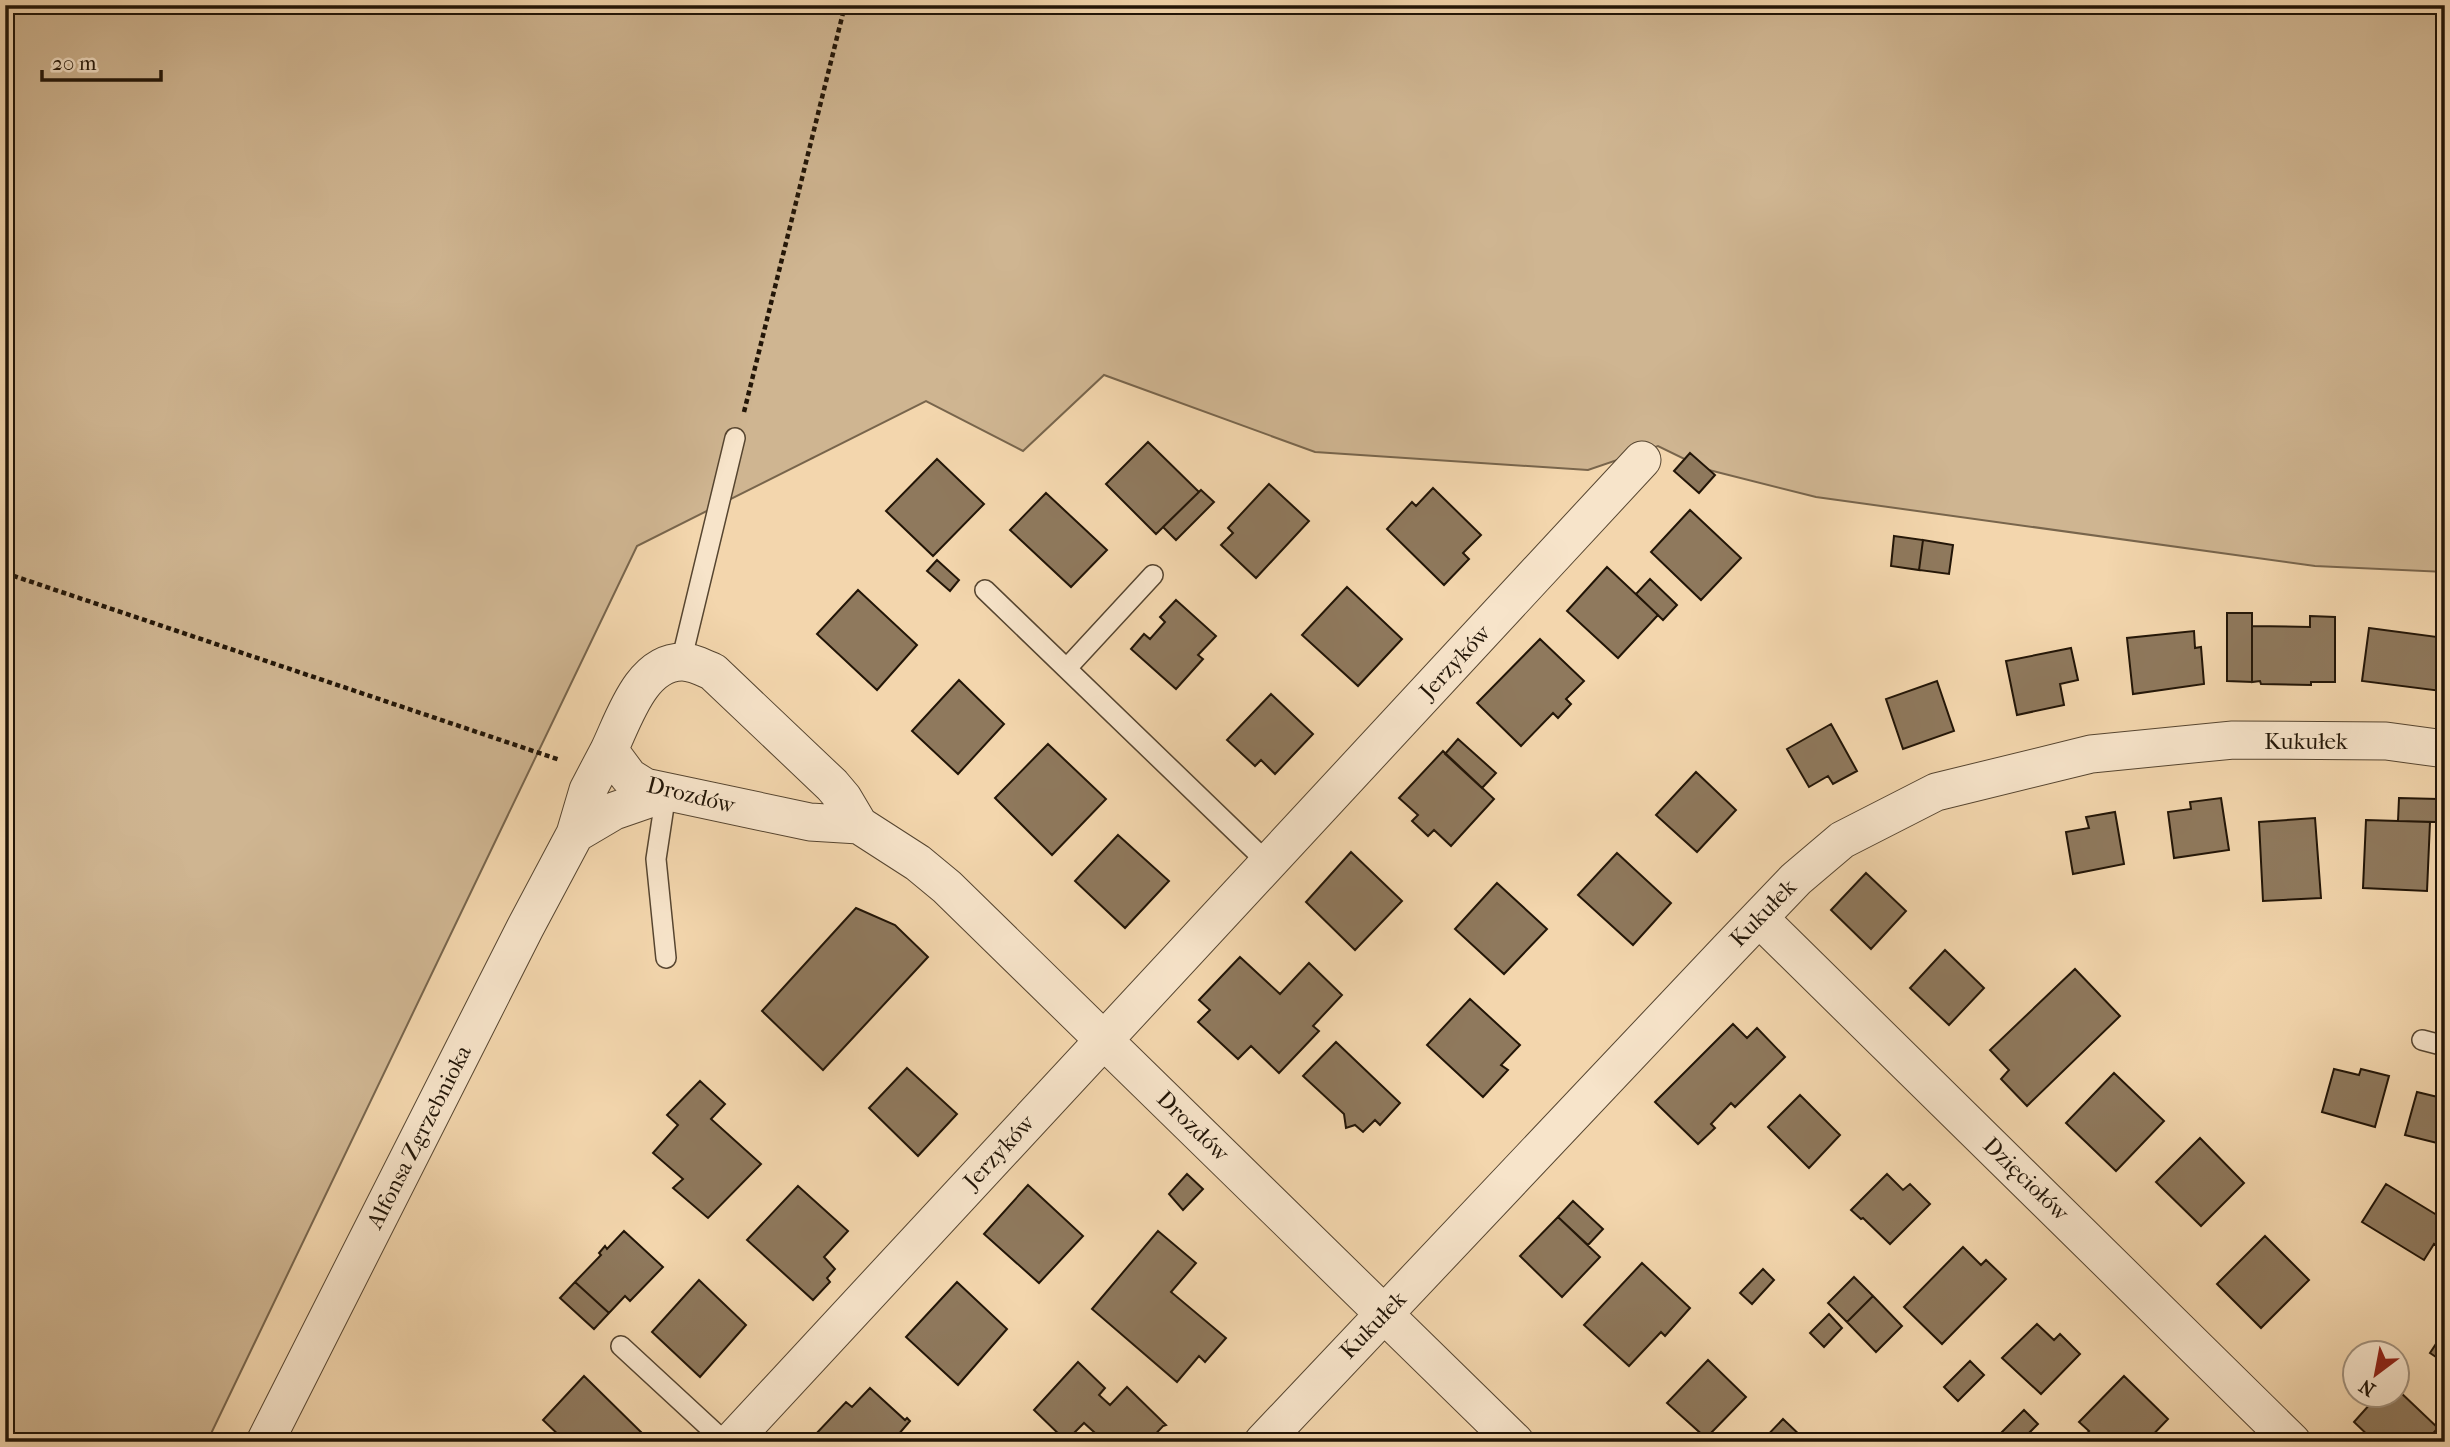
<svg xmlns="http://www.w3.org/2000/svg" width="2450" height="1447" viewBox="0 0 2450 1447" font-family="'IM FELL French Canon',serif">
<rect width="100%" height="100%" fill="#f3d6ad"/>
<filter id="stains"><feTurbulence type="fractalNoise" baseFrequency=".00286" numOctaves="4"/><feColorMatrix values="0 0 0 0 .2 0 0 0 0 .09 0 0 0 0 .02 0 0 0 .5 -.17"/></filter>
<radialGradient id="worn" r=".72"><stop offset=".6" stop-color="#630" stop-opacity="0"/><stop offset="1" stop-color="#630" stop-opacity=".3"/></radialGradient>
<path fill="#cfb591" stroke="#78654c" stroke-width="2" d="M5 5H2445V572L2315 566 1816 497 1705 469 1658 446 1588 470 1315 452 1104 375 1023 451 926 401 637 546 207 1442H5Z"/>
<path fill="#8f795d" stroke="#221507" stroke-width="2" d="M1148 442 1199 492 1156 534 1106 484Z
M1690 453 1715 475 1699 493 1674 471Z
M937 459 984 504 933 556 886 511Z
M1269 484 1309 521 1256 578 1221 545 1233 533 1228 528Z
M1433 488 1481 535 1463 553 1469 559 1444 585 1387 529 1412 502 1416 506Z
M1201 490 1214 502 1176 540 1163 527Z
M1046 493 1107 550 1071 587 1010 530Z
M1690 510 1741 558 1701 600 1651 552Z
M1894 536 1923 540 1919 570 1891 566Z
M1923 540 1953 545 1949 574 1919 570Z
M937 560 959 580 950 591 927 571Z
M1607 567 1658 615 1618 658 1567 611Z
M1650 579 1677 605 1663 620 1636 594Z
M1347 587 1402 639 1358 686 1302 635Z
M858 590 917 645 877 690 817 634Z
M1176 600 1216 636 1198 655 1203 659 1176 689 1131 649 1144 634 1150 639 1165 622 1160 617Z
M2227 613H2252V682L2227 681Z
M2310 616 2335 617V682H2311V685L2261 684 2260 681 2252 682V626L2310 627Z
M2369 628 2445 638 2441 691 2362 681Z
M2194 631 2195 648 2201 647 2204 684 2133 694 2127 638Z
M1540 639 1584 681 1566 699 1571 704 1558 718 1553 713 1521 746 1477 703Z
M2071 648 2078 680 2060 684 2064 705 2017 715 2006 661Z
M959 680 1004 724 958 774 912 731Z
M1937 681 1954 731 1903 749 1886 699Z
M1271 694 1313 734 1275 774 1261 760 1255 766 1227 740Z
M1831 724 1857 771 1833 784 1828 776 1809 787 1787 749Z
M1458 739 1496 773 1482 788 1445 754Z
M1048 744 1106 799 1052 855 995 798Z
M1443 751 1494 799 1451 846 1434 830 1428 836 1412 821 1418 815 1399 798Z
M1696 772 1736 810 1697 852 1656 815Z
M2221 798 2229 850 2174 858 2168 812 2191 809 2190 802Z
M2399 798 2438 799 2437 822 2398 821Z
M2115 812 2124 864 2073 874 2066 832 2089 828 2086 817Z
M2315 818 2321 898 2263 901 2259 822Z
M2366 820 2430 822 2427 891 2363 888Z
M1118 835 1169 881 1125 928 1075 881Z
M1351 852 1402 901 1355 950 1306 902Z
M1617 853 1671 903 1633 945 1578 895Z
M1866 873 1906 911 1871 949 1831 910Z
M1497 883 1547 929 1504 974 1455 929Z
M856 908 895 925 928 957 823 1070 762 1011Z
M1945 950 1984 988 1949 1025 1910 988Z
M1240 957 1280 994 1309 963 1342 995 1313 1026 1319 1031 1279 1073 1251 1046 1238 1059 1198 1022 1210 1010 1199 1000Z
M2075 969 2120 1016 2027 1106 2001 1079 2009 1070 1990 1050Z
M1470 999 1520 1045 1501 1065 1508 1070 1483 1097 1427 1045Z
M1733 1024 1747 1038 1757 1028 1785 1057 1735 1107 1731 1103 1711 1124 1715 1128 1698 1144 1655 1102Z
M1336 1042 1400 1103 1380 1125 1375 1120 1363 1132 1355 1125 1346 1128 1344 1114 1303 1076Z
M907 1068 957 1114 918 1156 869 1108Z
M2334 1069 2359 1075 2361 1069 2389 1076 2375 1127 2322 1112Z
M2114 1073 2164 1121 2116 1171 2066 1123Z
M700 1081 725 1104 711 1119 761 1164 708 1218 673 1188 683 1179 653 1153 678 1125 667 1115Z
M2444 1090 2445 1145 2405 1135 2417 1092 2442 1098Z
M1800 1095 1840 1135 1809 1168 1768 1127Z
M2200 1138 2244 1183 2201 1226 2156 1182Z
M1187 1174 1203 1189 1183 1210 1169 1194Z
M1887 1174 1903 1190 1910 1184 1930 1204 1890 1244 1863 1218 1861 1219 1851 1210Z
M2386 1184 2445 1220V1251L2434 1244 2424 1260 2362 1222Z
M1028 1185 1083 1236 1039 1283 984 1234Z
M798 1186 848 1231 824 1257 835 1269 827 1278 830 1282 813 1300 747 1240Z
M1573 1201 1603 1229 1588 1245 1558 1217Z
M1558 1217 1600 1257 1562 1297 1520 1256Z
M624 1231 663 1267 630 1301 625 1296 609 1313 575 1282 601 1255 599 1253 605 1246 607 1249Z
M1158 1231 1196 1263 1171 1292 1226 1338 1205 1362 1199 1356 1177 1382 1092 1309Z
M2265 1236 2309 1280 2261 1328 2217 1284Z
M1963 1247 1981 1265 1986 1260 2006 1279 1942 1344 1904 1307Z
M1642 1263 1690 1308 1665 1336 1661 1332 1629 1366 1584 1325Z
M1763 1269 1774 1280 1752 1304 1740 1293Z
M1854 1277 1873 1296 1847 1322 1828 1303Z
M699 1280 746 1325 700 1377 652 1332Z
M575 1282 609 1313 594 1329 560 1298Z
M957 1282 1007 1329 958 1385 906 1337Z
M1873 1296 1902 1326 1876 1352 1847 1322Z
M1829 1314 1842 1328 1824 1347 1810 1333Z
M2037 1324 2054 1340 2060 1334 2080 1354 2041 1394 2002 1358Z
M2445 1330V1363L2430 1353Z
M1708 1360 1746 1397 1706 1438 1667 1403Z
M1970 1361 1984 1375 1958 1401 1944 1387Z
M1078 1362 1105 1388 1099 1395 1110 1405 1127 1387 1166 1425 1163 1426 1148 1442H1105L1084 1423 1068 1439 1071 1442H1067L1034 1410Z
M584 1376 646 1437 641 1442H566L543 1420Z
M2124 1376 2168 1419 2146 1442H2089L2084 1436 2089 1431 2079 1422Z
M870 1388 905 1420 907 1418 910 1421 892 1442H820L814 1436 846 1402 852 1407Z
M2398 1390 2438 1428 2425 1442H2375L2354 1422 2379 1394H2398Z
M2024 1410 2038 1424 2020 1442H2009L2000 1434Z
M1783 1419 1805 1440 1803 1442H1761Z"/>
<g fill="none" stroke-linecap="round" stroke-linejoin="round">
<g stroke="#564530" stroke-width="22">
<path id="service" d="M985 590 1268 863
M681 662 735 438
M1067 668 1153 575
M666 793 656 859 666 958
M2422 1040 2445 1046
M621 1346 725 1442"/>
</g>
<g stroke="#564530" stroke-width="39">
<path id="minor" d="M859 825 810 822 645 787 629 777 609 750C624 719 641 662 682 662 693 662 704 668 713 672L832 785 843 798 859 825 918 863 947 887 1515 1442
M575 834 614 811 666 793
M1759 918 2292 1442
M265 1442 525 928 575 834 588 790 609 750
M731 1442 1642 460
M1263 1442 1730 948 1796 879 1842 840 1936 792 2091 754 2233 740 2386 741 2445 749"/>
</g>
<path stroke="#221507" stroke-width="4.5" stroke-dasharray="5 3.5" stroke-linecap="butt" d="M744 412 845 5
M5 573 560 760"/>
<use href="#service" stroke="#f7e4ca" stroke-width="19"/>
<use href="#minor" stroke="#f7e4ca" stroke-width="37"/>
</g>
<g text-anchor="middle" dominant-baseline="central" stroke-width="7" stroke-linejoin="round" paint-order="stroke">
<g font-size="23" fill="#221507" stroke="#f7e4ca">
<text transform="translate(1455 662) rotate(-47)">Jerzyków</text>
<text x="2306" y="741">Kukułek</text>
<text transform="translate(691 795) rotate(14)">Drozdów</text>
<text transform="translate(1763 913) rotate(-46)">Kukułek</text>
<text transform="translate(1193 1126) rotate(44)">Drozdów</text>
<text transform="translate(419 1137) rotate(-63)">Alfonsa Zgrzebnioka</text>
<text transform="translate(999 1152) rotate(-47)">Jerzyków</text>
<text transform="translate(2026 1179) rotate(44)">Dzięciołów</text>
<text transform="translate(1373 1325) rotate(-46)">Kukułek</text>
</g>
</g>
<rect width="2450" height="1447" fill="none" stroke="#f3d6ad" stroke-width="28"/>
<rect x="7" y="7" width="2436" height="1433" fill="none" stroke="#221507" stroke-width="3.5"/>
<rect x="14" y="14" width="2422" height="1419" fill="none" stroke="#221507" stroke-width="2"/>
<g transform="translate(2376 1374) rotate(212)"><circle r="33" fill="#f7e4ca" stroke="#a2917c" stroke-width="2"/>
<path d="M0-5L12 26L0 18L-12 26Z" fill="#8f2418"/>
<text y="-10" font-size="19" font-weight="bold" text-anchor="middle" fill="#221507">N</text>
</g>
<path d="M42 70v10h119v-10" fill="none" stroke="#221507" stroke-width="3.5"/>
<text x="52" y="70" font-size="21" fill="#221507" stroke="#f7e4ca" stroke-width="5" paint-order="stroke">20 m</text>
<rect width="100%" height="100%" filter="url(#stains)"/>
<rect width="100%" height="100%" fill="url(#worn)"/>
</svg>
